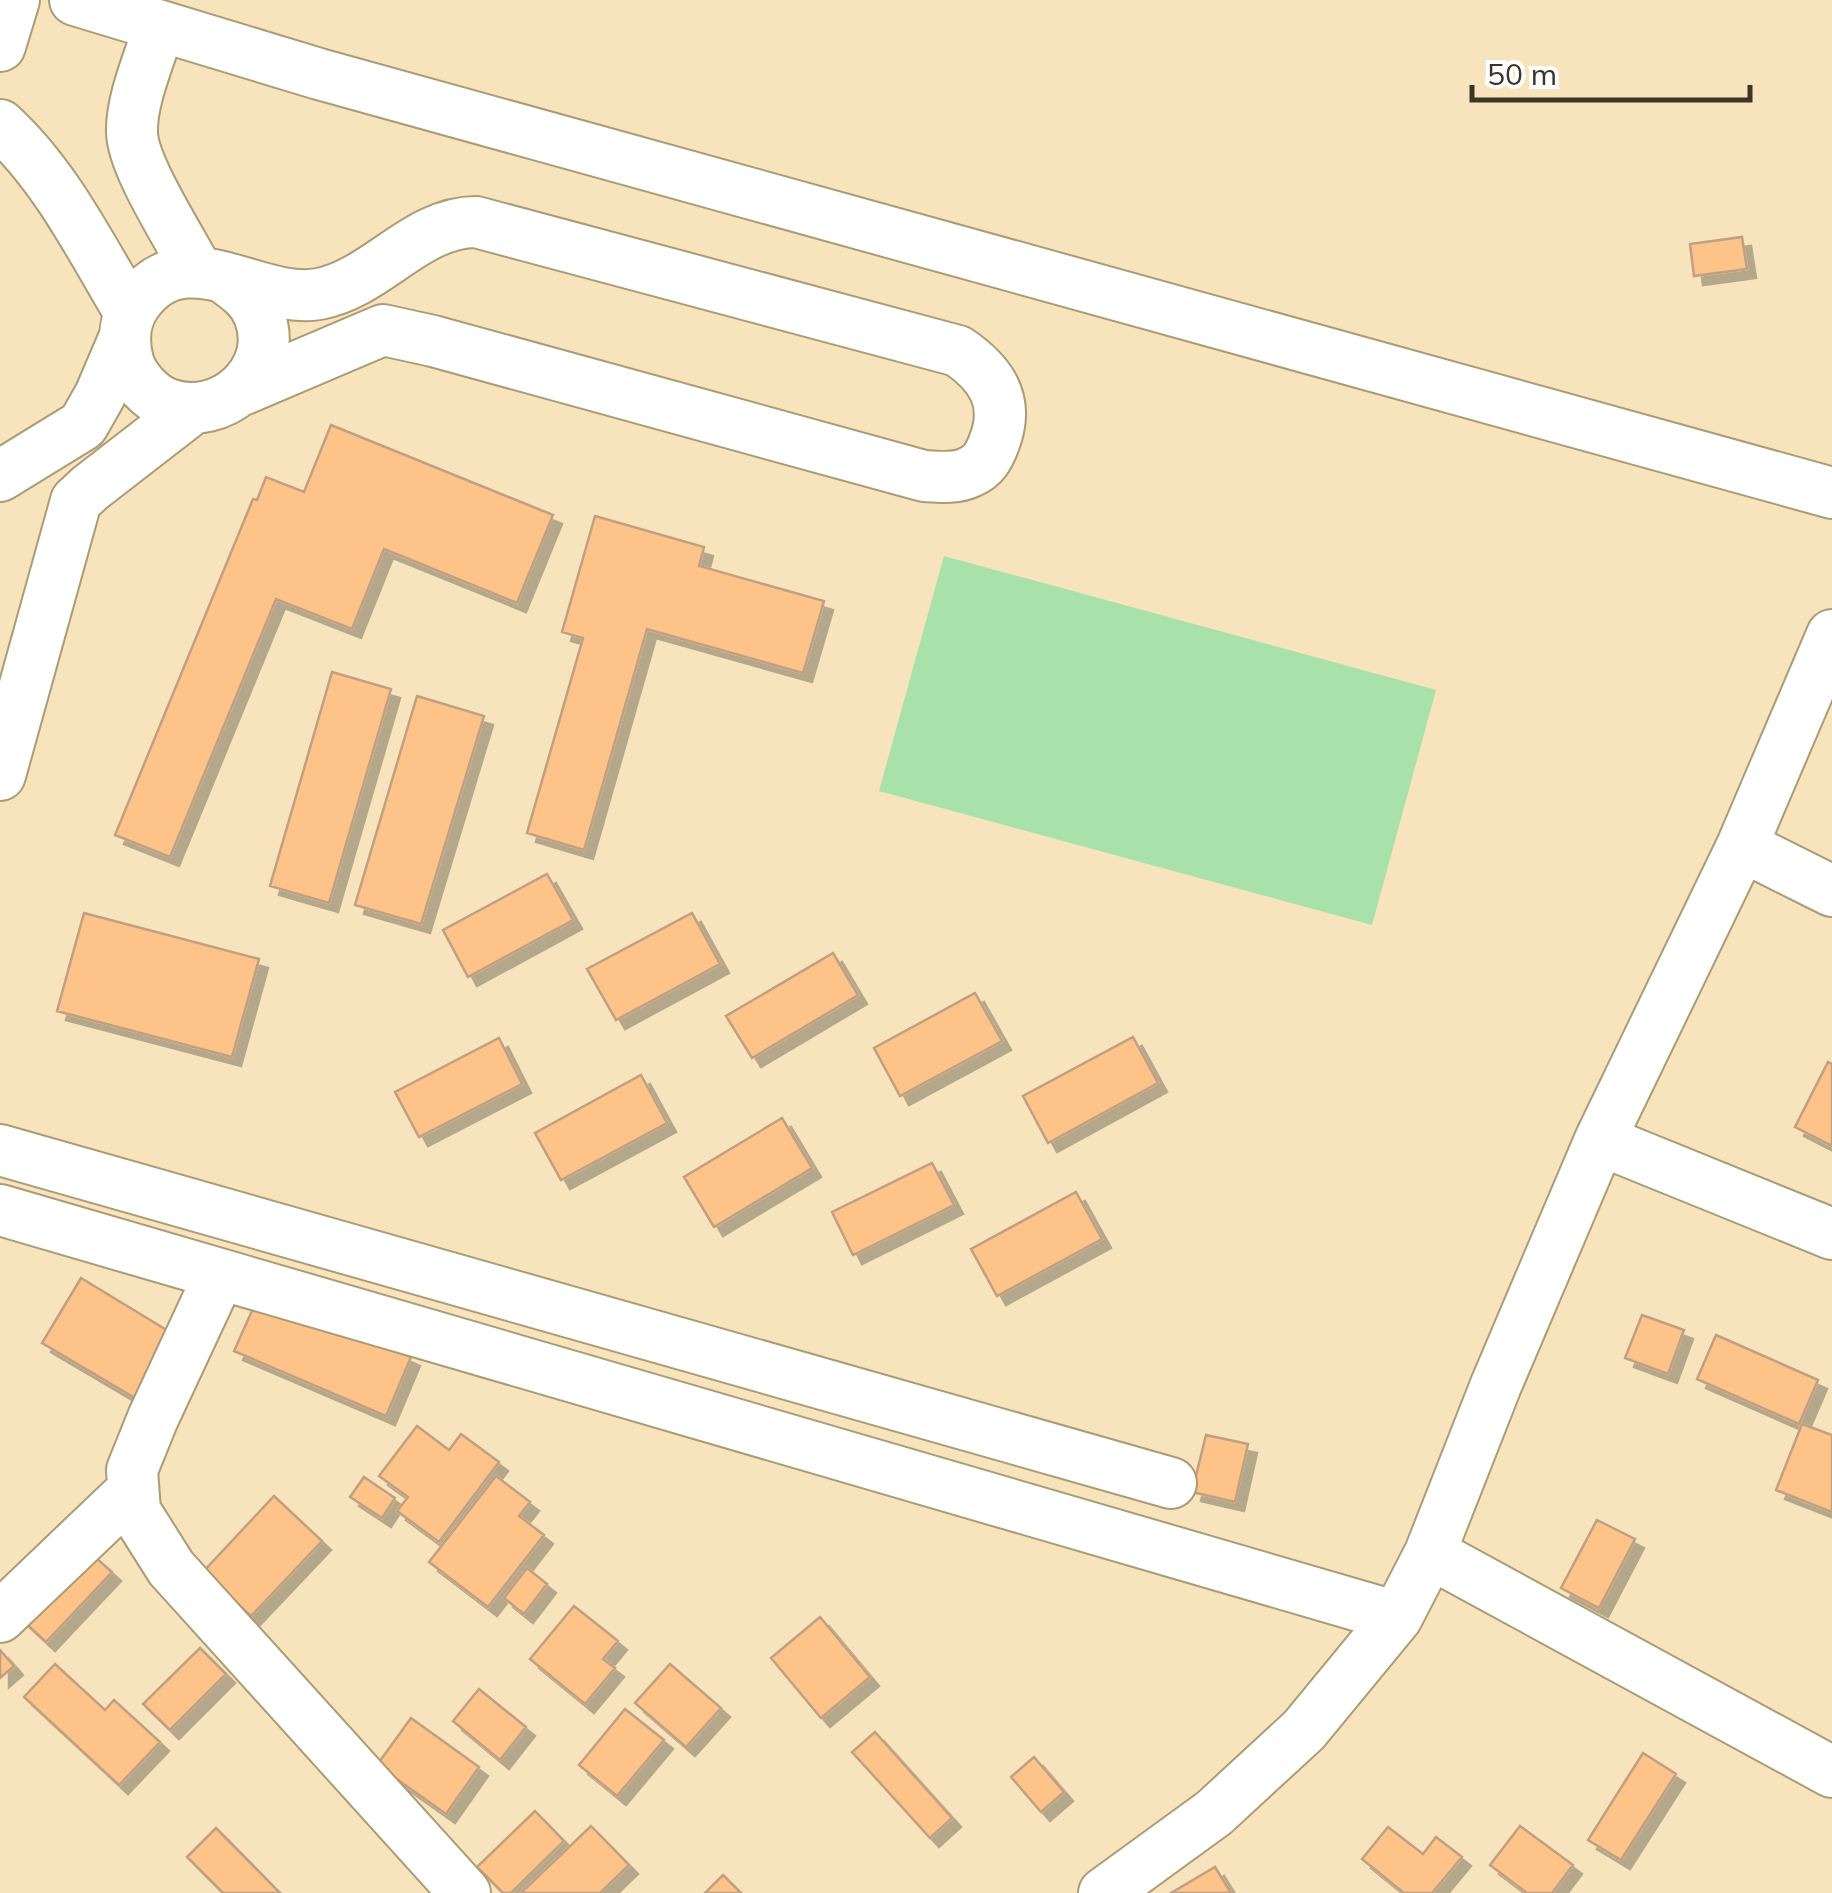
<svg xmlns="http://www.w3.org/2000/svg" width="1832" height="1893" viewBox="0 0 1832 1893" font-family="Mulish,sans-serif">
<defs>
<filter id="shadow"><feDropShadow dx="9" dy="9" stdDeviation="0" flood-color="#0004"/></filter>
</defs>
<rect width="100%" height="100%" fill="#f7e4bc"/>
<path fill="#a8e1aa" d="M944 556 1436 690 1372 925 879 791Z"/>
<path fill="#fec388" stroke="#c0a082" stroke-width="2.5" filter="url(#shadow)" d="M1742 237 1747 269 1694 276 1690 244Z
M331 425 553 515 517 603 384 549 352 629 276 599 170 857 115 835 253 499 257 500 266 477 304 492Z
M595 516 704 547 699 566 824 601 803 673 647 629 584 850 527 833 583 638 562 632Z
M332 672 391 689 329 903 270 886Z
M417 696 484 716 421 924 355 905Z
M547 874 573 920 468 977 443 930Z
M84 913 259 959 232 1057 57 1011Z
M692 913 720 964 616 1020 587 969Z
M833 953 858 995 752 1058 726 1016Z
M975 993 1002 1041 900 1096 874 1048Z
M1133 1037 1158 1083 1048 1143 1023 1096Z
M499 1038 522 1084 419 1137 395 1092Z
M1828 1062 1832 1064V1146L1795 1127Z
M641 1075 667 1123 561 1180 535 1133Z
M782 1118 812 1168 714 1227 684 1177Z
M932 1163 954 1205 853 1255 832 1212Z
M1076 1192 1102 1239 997 1296 971 1249Z
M81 1278 173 1334 135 1398 42 1343Z
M260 1293 411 1357 386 1416 234 1351Z
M1642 1315 1684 1330 1668 1374 1625 1358Z
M1716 1335 1818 1380 1799 1424 1697 1379Z
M1802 1424 1832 1435V1512L1776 1490Z
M417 1426 449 1450 461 1434 499 1462 439 1542 397 1511 408 1497 379 1476Z
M1206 1435 1248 1444 1235 1502 1192 1492Z
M496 1476 530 1502 519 1516 544 1535 488 1607 429 1562Z
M364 1477 395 1498 382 1518 350 1497Z
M274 1496 322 1541 251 1616 203 1572Z
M1597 1520 1635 1539 1599 1608 1561 1588Z
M85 1548 112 1572 46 1642 20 1618Z
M527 1568 547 1584 524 1614 504 1598Z
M574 1606 618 1641 603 1659 615 1668 585 1704 530 1659Z
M820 1617 870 1677 821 1718 771 1658Z
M200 1648 226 1674 170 1730 143 1704Z
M0 1650 14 1666 0 1678Z
M55 1664 105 1710 114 1700 160 1742 119 1785 24 1697Z
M670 1664 721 1708 686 1747 635 1703Z
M479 1689 526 1727 500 1760 453 1721Z
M625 1709 664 1740 617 1796 579 1765Z
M411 1718 479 1767 446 1814 377 1765Z
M875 1732 952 1818 930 1838 852 1752Z
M1643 1753 1676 1774 1621 1860 1588 1840Z
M1034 1757 1064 1792 1041 1812 1011 1777Z
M535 1811 564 1841 511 1893H503L477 1867Z
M591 1826 629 1865 600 1893H521Z
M1520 1826 1573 1865 1552 1893H1527L1490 1865Z
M1388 1827 1423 1854 1436 1837 1462 1857 1432 1893H1404L1362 1859Z
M216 1828 280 1893H223L187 1857Z
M1215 1867 1231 1893H1171Z
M723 1875 741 1893H705Z"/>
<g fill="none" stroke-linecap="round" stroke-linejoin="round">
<g stroke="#ad9b75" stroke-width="54">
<path id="minor" d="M75 0 319 74 1832 493
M159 27C150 58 131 100 132 132 132 165 180 238 197 271
M0 46 14 0
M0 125C56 176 91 248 130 313
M223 277C238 288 252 297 259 315 281 371 222 423 168 404 151 398 133 379 128 361 123 341 124 320 136 303 185 234 255 305 319 294 377 283 416 222 476 222L958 351C992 374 1010 402 994 443 989 456 984 466 970 472 956 479 939 477 924 476L433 341 383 330 242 390
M0 476 83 425 100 395 124 339
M0 775 76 501 90 488 192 409
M1742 846 1832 891
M1600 1140 1832 1234
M0 1150 1171 1483
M0 1210 1397 1617
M220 1274 153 1418 132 1470 135 1511 171 1568 465 1893
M1430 1553 1832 1772
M0 1617 132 1491
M1104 1893 1214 1813 1304 1730 1397 1617 1430 1553 1496 1385 1600 1140 1742 846 1832 635"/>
</g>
<use href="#minor" stroke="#fff" stroke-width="50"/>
</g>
<path d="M1472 85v15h278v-15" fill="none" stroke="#3d3526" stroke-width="5"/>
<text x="1487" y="85" font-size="30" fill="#3d3526" stroke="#ffffff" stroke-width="8" paint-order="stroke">50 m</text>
</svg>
